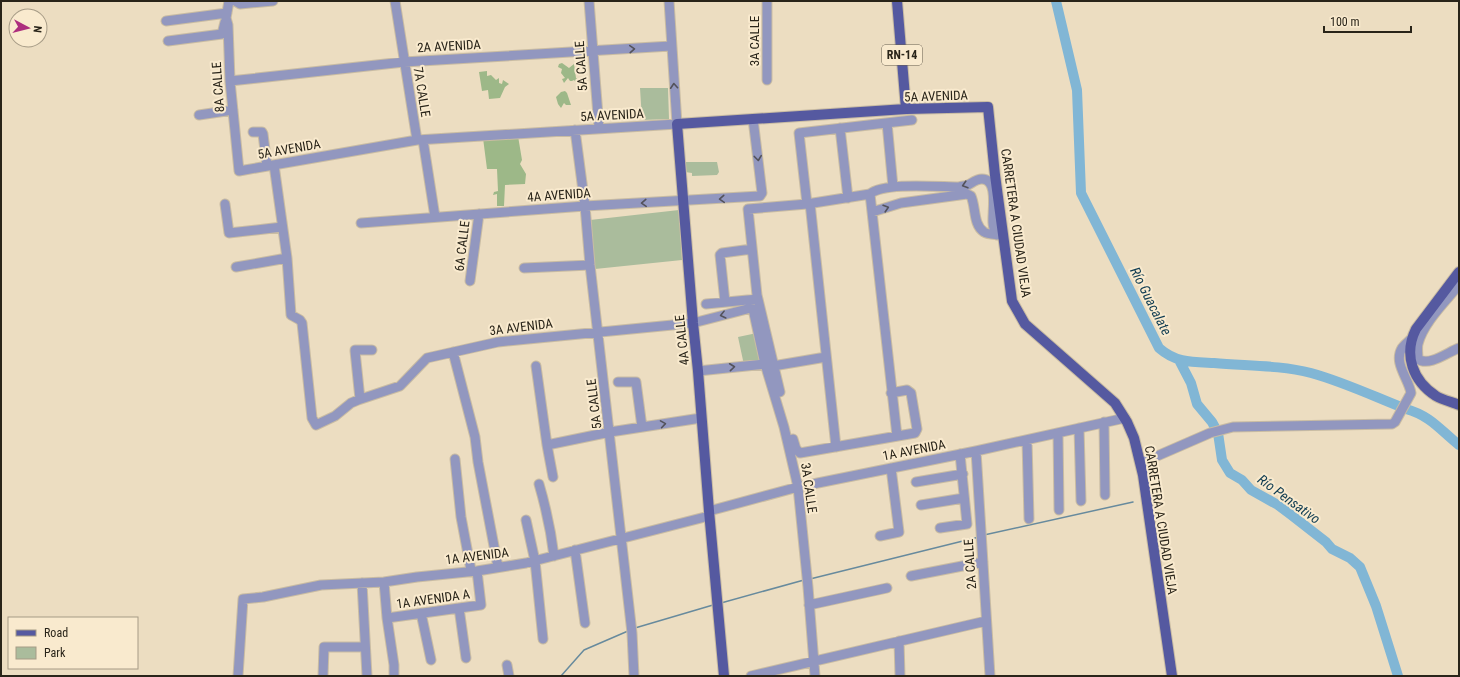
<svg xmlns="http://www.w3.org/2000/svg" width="1460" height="677" viewBox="0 0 1460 677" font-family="'Roboto Condensed',sans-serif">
<rect width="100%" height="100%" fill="#ecddc1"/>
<path fill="#aabc9c" d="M640 88H668L669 119 642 120Z
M686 162H717L719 172 717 175 692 176V173L685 172Z
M679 210 682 260 595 269 590 220Z
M757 333 762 362 744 365 738 337Z"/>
<path fill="#9db888" d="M562 63 569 68 574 64 576 78 580 81 582 79 587 83V87L584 89 578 88V85L574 80 572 81H570L568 78 564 83 562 79 565 78 561 73 562 69 558 67 559 64Z
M487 71V76L491 75 496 80 499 78V83L502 84 503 80 509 84 505 87 500 98 489 99 488 90 482 91 479 72Z
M565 91 567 93 571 105H566L564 103 561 108 558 104 556 97 561 92Z
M518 136 522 160 520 164 526 174 525 184 505 185 504 206H497V194L493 195 494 192 498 191 497 169H487L483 138Z"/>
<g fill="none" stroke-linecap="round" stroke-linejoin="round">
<path stroke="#678a9d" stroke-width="1.5" d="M984 535 1133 502
M810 579 979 537
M721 603 804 580
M635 628 713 605
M561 676 584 650 628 631"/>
<path stroke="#81b6d5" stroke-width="10" d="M1056 1 1077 90 1081 193 1159 348C1176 363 1192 362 1214 363 1246 366 1280 365 1311 373 1344 382 1375 397 1406 409 1431 416 1440 430 1459 445
M1179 360 1191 383 1197 404 1212 422 1218 433 1222 460 1230 473 1242 480 1251 490 1278 505 1290 514 1326 542 1332 549 1350 558 1360 567 1376 606 1398 676"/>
<g stroke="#c9bca3" stroke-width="11">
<path id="minor" d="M229 1 226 18 228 25 230 81 239 171 417 140 677 124 669 1
M235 1 240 4 273 1
M395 1 417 140
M589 1 599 128
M767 1V80
M166 21 227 13
M168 41 222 34 225 22
M230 81 404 62 671 46
M199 115 233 110
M887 123 893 187
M840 128 848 198
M575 130 585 206 590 265 632 633 634 676
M253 132H262L263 134 267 166
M423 140 435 217
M274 165 287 258 291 315 300 320 302 323 312 418 316 425 335 416 351 403 358 400 400 386 427 358 498 342 693 323 751 308 753 309 765 364 784 427 798 487 808 587 815 676
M870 194 897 436
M810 203 836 447
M225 204 229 233 282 227
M807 204 799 133 912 120
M872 212 901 203 967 194 971 196C976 207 973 225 984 232 989 235 996 234 1001 235
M361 223 585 206 760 196 762 193 753 119
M236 267 287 258
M524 268 590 265
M470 281 479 214
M1459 285C1446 301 1423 323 1418 344 1417 348 1418 354 1418 359 1429 367 1448 352 1459 348
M725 302 720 255 722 253 752 249
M706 304 758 299
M453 352 475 437 478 462 498 567
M536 366 547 445 553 477
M773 366 826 357
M698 371 765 364
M618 382H636L642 427
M780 392 757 295 748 209 807 204 870 194C884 182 939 187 959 187 962 186 965 186 968 185 972 183 976 179 982 179 999 179 992 212 993 223 993 227 995 231 997 235
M360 399 355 351V350H372
M1104 422 1105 495
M1079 428 1081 501
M1058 433 1059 510
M793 439 796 449 800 453 915 433 917 429 911 393 907 390 891 393
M1027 440 1029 519
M547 445 610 432 701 418
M976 451 990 676
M455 459 461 517 471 570
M1141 463 1210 433 1233 427 1392 424 1395 422 1411 393C1409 379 1393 363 1402 348 1404 345 1408 342 1411 339
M916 482 963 474
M539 484C546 508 551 531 554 556
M921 505 964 498
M709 511 798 487 976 451 1125 418
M526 520 535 561 543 639
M940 528 967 524 960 454
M880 536 899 532 891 468
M575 550 585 623
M911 576 983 562
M384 582 387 618 394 665V676
M362 583 367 676
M809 605 887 588
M459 608 466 658
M421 613 431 660
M387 618 481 605 477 571
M899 641 900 676
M507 665 509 676
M238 676 243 599 263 597 321 585 384 582 417 577 477 571 526 563 709 516
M323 676 324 647H365
M751 676 986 621"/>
</g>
<g stroke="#c9bca3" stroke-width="12">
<path id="major" d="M897 1 906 109
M1459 272 1416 329C1403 355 1413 381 1436 396 1443 400 1452 402 1459 405
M724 676 709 511 698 371 693 323 677 124 906 109 988 107 995 175 1012 301 1025 324 1115 403 1127 422 1134 438 1143 475 1172 676"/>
</g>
<use href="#minor" stroke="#9297bf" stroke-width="9"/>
<use href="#major" stroke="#5559a0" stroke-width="10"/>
</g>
<defs><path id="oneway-chevron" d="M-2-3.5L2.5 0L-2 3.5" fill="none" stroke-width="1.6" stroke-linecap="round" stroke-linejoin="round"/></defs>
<g stroke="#53525b">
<use href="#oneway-chevron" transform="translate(632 49) rotate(-4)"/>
<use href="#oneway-chevron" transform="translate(674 86) rotate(-94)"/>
<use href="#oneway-chevron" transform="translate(758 158) rotate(83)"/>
<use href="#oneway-chevron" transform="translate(965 185) rotate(163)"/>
<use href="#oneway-chevron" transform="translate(722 199) rotate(176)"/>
<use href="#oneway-chevron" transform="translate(644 203) rotate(177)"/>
<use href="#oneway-chevron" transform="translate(886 208) rotate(-17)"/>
<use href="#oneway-chevron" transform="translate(723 315) rotate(166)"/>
<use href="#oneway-chevron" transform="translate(732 367) rotate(-6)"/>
<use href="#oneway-chevron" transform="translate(663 424) rotate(-9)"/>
</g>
<g text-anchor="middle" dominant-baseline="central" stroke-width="4" stroke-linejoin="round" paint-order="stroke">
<rect fill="#f9eace" stroke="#675f4f" stroke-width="1" x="882" y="45" width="40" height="20" rx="3"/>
<g font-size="12" font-weight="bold" fill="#292419">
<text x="902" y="55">RN-14</text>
</g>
<g font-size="13" fill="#292419" stroke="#f9eace">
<text transform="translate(754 41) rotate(-90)">3A CALLE</text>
<text transform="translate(449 46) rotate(-3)">2A AVENIDA</text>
<text transform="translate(581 66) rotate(-94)">5A CALLE</text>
<text transform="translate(218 87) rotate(-94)">8A CALLE</text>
<text transform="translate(422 92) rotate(81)">7A CALLE</text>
<text transform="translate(936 96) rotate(-2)">5A AVENIDA</text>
<text transform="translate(612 115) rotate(-3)">5A AVENIDA</text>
<text transform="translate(289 149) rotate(-10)">5A AVENIDA</text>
<text transform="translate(559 195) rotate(-4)">4A AVENIDA</text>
<text transform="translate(1016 223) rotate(82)">CARRETERA A CIUDAD VIEJA</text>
<text transform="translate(462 246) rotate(-83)">6A CALLE</text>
<text transform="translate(521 327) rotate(-7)">3A AVENIDA</text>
<text transform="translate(682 340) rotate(-96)">4A CALLE</text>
<text transform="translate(594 404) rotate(-97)">5A CALLE</text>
<text transform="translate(914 450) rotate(-11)">1A AVENIDA</text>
<text transform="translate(809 488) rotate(82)">3A CALLE</text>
<text transform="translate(1161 520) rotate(81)">CARRETERA A CIUDAD VIEJA</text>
<text transform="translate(477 556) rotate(-7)">1A AVENIDA</text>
<text transform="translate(970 564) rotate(-94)">2A CALLE</text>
<text transform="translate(433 599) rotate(-8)">1A AVENIDA A</text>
</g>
<g font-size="14" font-style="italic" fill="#0e3b51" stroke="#f9eace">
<text transform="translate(1151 301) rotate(63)">Río Guacalate</text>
<text transform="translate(1289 499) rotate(36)">Río Pensativo</text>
</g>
</g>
<rect width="1460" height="677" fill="none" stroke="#292419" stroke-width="4"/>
<rect x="8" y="617" width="130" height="52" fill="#f9eace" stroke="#a69b86"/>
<rect x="16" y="630" width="20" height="6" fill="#5559a0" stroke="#a69b86"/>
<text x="44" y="637" font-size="12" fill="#292419">Road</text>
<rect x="16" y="647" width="20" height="12" fill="#aabc9c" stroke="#a69b86"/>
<text x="44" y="657" font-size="12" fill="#292419">Park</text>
<g transform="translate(28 28) rotate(97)"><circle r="19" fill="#f9eace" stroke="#a69b86"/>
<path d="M0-3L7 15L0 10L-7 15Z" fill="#ad2e7e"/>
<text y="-6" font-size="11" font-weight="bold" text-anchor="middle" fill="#292419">N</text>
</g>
<path d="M1324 26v6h87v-6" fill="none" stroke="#292419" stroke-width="2"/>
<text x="1330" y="26" font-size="12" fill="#292419" stroke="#f9eace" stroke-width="3" paint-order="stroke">100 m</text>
</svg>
